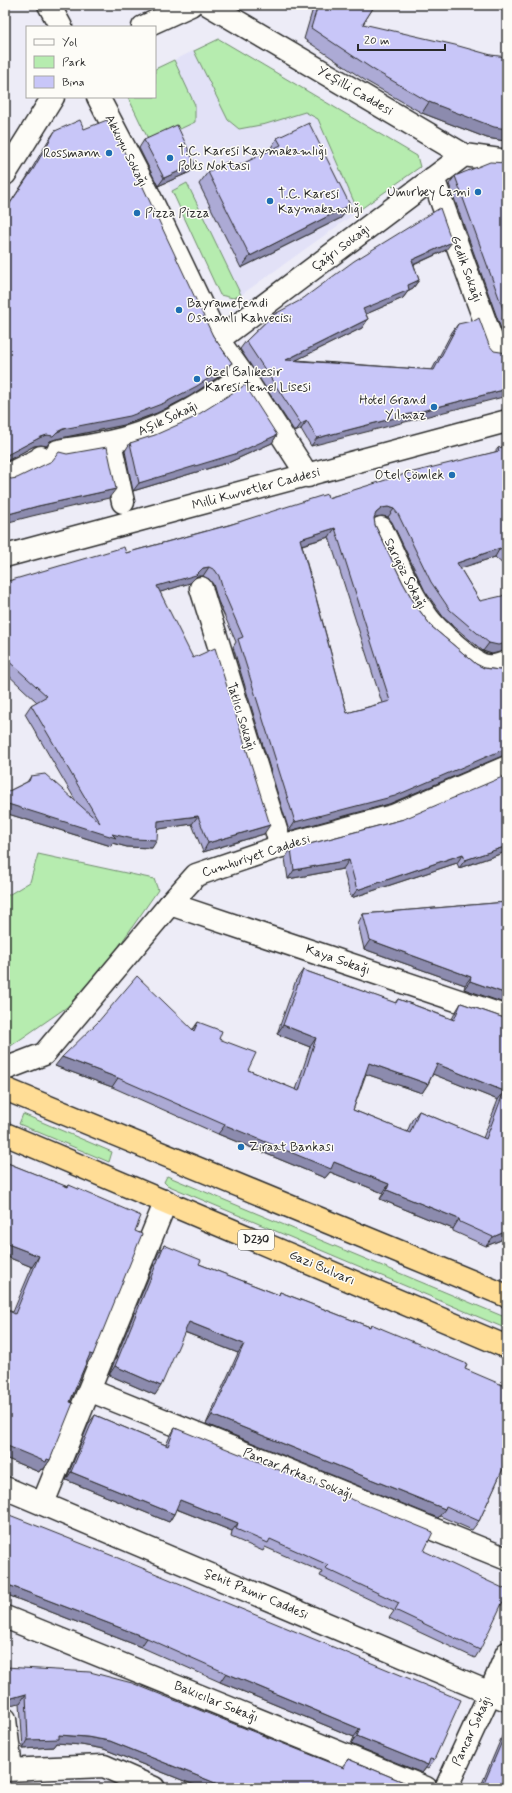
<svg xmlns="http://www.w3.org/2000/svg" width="512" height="1793" viewBox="0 0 512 1793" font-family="Mynerve,sans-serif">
<rect width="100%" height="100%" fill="#edecf7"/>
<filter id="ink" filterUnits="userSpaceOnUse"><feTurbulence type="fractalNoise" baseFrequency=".025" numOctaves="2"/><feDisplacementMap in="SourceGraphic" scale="8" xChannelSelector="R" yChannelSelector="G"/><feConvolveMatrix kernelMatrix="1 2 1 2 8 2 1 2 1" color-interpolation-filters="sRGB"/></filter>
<g filter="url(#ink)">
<path fill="#e2e1f7" d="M219 39 417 156 420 167 241 295 233 298 220 295 128 97H155V69Z"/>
<path fill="#b6ecaf" stroke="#708c6d" d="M219 39 417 156 420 167 358 211 318 119 305 112 266 124 239 129 228 120 194 51Z
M174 60 195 105V122L150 143 128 97H155V69Z
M187 183 241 295 233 298 220 295 172 191Z
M38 854 154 879 158 890 112 956 67 1007 5 1050V897L30 882Z
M23 1114 112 1152 109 1162 19 1124Z
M167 1176 507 1318V1329L167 1185 164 1182Z"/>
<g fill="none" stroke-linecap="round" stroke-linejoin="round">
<g stroke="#2b2b2b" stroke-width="25">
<path id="street" d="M49 5 61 27
M209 5 464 155 507 161
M143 27 191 5
M98 97 147 191 218 340 243 375 308 476
M5 174 53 97
M433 178 495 349 507 350
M218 340 464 155
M110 442 123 502
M58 451C75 448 92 446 109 442 158 432 204 404 243 375
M5 476 40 459 41 457
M381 528C396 558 408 591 428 618 437 630 449 640 461 650 476 663 486 672 507 662
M201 588 281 846
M170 904 507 1017
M89 1390 507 1559
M43 1503 166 1201
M5 1617 426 1788
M5 1719 11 1769
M5 1770 104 1766 154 1788
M446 1788 490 1693 507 1700"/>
</g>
<g stroke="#2b2b2b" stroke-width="25">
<path id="secondary" d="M5 556 507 421
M5 1069 44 1054 170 904 196 875 281 846 393 816 507 767
M5 1488 490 1693 507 1653"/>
</g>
<g stroke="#2b2b2b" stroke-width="25">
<path id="highway" d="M5 1089 507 1296
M5 1134 507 1347"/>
</g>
<use href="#street" stroke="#fdfcf7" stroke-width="22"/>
<use href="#secondary" stroke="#fdfcf7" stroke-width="22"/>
<use href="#highway" stroke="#ffdd96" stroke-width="22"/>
</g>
<path fill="#acaad5" stroke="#2b2b2b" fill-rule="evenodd" d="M314 5H375L363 24 505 141 487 138 422 113 366 81 304 39Z
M84 129 213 336 232 363 226 372 190 396 157 413 124 425 56 439 50 441 47 446 41 445 34 446 5 462V211L27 177 48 141 55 131Z
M277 138 350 205 341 218 241 268 199 184 208 172 234 168 269 151Z
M144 140 195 164 190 172 158 186 139 148Z
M507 163V338L504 337 449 184 455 176Z
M446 250 414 265 419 280 413 288 409 290 403 298 366 314 368 319 362 328 296 360 432 370 452 332 458 324 489 345 311 446 301 429 295 432 240 349 246 341 273 315Z
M277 435 272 443 230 462 133 491 125 451 130 443Z
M507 446V568L495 557 460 568 480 601 492 654 483 651 444 618 425 591 392 522 388 517 382 516 376 517 374 518 375 525 403 583 416 606 432 627 476 664 484 668 499 670 507 669V755L502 756 389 804 289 831 233 647 236 642 218 601 213 584 209 579 203 576H197L190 583 160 592 264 834 203 852 192 824 158 829 152 848 127 847 112 843 111 846 5 813V793L27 782 31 776 77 803 25 714 31 705 37 702 5 672V582L126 553 495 452 498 448ZM329 537 382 703 347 713 302 545Z
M404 819 506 852 459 868 457 863 351 898 343 869 288 879 285 858 291 849Z
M507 902V1004L464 989 465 985 364 949 358 923 363 914Z
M303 970 395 1003 398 999 452 1019 455 1013 461 1003 507 1019V1232L501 1240 486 1246 453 1231V1229L380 1199 383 1193 330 1172 325 1178 218 1134 112 1087 55 1066 193 1029 198 1022 219 1039 248 1070 296 1090 310 1047 277 1034 296 980ZM366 1074 422 1093 428 1084 433 1074 498 1100 483 1138 419 1111 412 1120 407 1132 353 1110Z
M5 1162 67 1187 69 1185 135 1231 93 1355 85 1365 70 1402 50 1460 43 1470 41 1469 39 1472 5 1458V1309L13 1312 32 1267 5 1256Z
M164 1245 199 1264 279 1295 280 1292 370 1327 371 1324 465 1369 506 1462 479 1521 472 1530 440 1516 438 1518 206 1424 238 1353 184 1332 155 1395 109 1375 158 1254Z
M95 1415 166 1445 170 1436 175 1428 424 1551 480 1650 475 1658 389 1618 394 1611 320 1576 322 1572 265 1547 263 1551 231 1537 232 1531 176 1509 174 1514 169 1522 66 1480 89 1423Z
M5 1513 434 1760 428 1769 426 1768 422 1773 351 1744 354 1737 220 1682 141 1647 5 1594Z
M5 1667 342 1767 348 1759 418 1788H202L104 1749 81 1745 56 1743 53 1747 23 1749 20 1703Z
M507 1725V1788H480L506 1727Z"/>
<path fill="#8c8bae" stroke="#2b2b2b" d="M429 102 507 129V138L505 141 487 138 422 113Z
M195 164 190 172 158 186 164 178Z
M350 205 341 218 241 268 250 256Z
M452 242 446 250 406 268 412 260Z
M419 280 413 288 407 291 409 290 403 298 357 318 363 309 408 285Z
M368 319 362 328 280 368 286 360Z
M507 333V338L504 337Z
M232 363 226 372 190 396 157 413 124 425 56 439 50 441 47 446 41 445 34 446 5 462V456L6 455 41 437 57 432Z
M507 389V396L311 446 317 438Z
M307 421 301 429 295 432 301 424Z
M277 435 272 443 230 462 133 491 139 483Z
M116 489 109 498 32 516 5 523V515L38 506Z
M388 507 394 509 388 517 382 516 376 517 370 521 376 513 382 508Z
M335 528 329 537 294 547 300 539Z
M500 548 495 557 452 571 457 563Z
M209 567 203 576H197L190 583 151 595 157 586 203 568Z
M489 643H507V650L492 654 483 651Z
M507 748V755L502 756 389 804 289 831 295 822Z
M5 803 112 834 157 840 152 848 127 847 112 843 111 846 5 813Z
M198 816 192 824 153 830 158 821Z
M270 825 264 834 203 852 208 843Z
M9 845 5 851V847Z
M507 846V851L506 852 459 868 465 860Z
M463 854 457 863 351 898 357 890Z
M349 860 343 869 288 879 294 870Z
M370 940 471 977 465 985 364 949Z
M470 981 507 994V1004L464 989Z
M283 1025 316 1038 310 1047 277 1034Z
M62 1057 118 1078 112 1087 55 1066Z
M369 1063 428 1084 422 1093 363 1073Z
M437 1064 504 1091 498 1100 430 1073Z
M225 1125 334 1162 389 1184 383 1193 330 1172 325 1178 218 1134Z
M387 1190 459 1219 453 1229 380 1199Z
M507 1231 501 1240 486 1246 493 1237Z
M5 1243 39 1256 32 1267 5 1256Z
M189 1322 244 1344 238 1353 182 1331Z
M90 1354 93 1355 86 1365 83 1364Z
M115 1366 161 1386 155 1395 109 1375Z
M212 1415 445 1509 438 1518 206 1424Z
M5 1445 50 1460 43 1470 41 1469 39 1472 5 1458Z
M71 1472 174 1514 169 1522 66 1480Z
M180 1500 238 1523 232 1531 174 1508Z
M11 1586 147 1638 141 1647 5 1594Z
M226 1673 360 1729 354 1737 220 1682Z
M26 1694 20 1703 5 1706V1700Z
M59 1735 87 1737 110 1741 228 1788H202L104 1749 81 1745 56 1743 53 1747 23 1749 28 1740Z
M357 1736 428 1765 422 1773 351 1744Z"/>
<path fill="#c8c6f8" stroke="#2b2b2b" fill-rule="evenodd" d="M318 5H375L363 24 455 45 491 55 507 57V129L494 127 429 102 374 70 311 28Z
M80 120 84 129 107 120 143 187 213 336 232 363 197 386 164 403 130 416 63 429 57 432 53 436 47 435 41 437 5 456V211L34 168 55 131Z
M309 123 350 205 250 256 208 172 230 160 234 168 281 145 277 138Z
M177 125 195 164 164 178 144 140Z
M490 162 507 163V320L455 176Z
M440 208 452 242 412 260 419 280 408 285 409 290 363 309 368 319 286 360 434 370 458 324 476 320 479 318 489 345 494 351 507 353V389L317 438 307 421 301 424 246 341 273 315 301 300 354 261Z
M245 385 277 435 235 454 139 483 130 443 155 435 191 419Z
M507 446V555L500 548 457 563 480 601 502 596 507 593V643L498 645 489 643 450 610 431 582 398 514 394 509 388 507 382 508 376 513 374 518 375 525 403 583 416 606 432 627 476 664 484 668 499 670 507 669V748L395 796 295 822 238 639 243 637 224 593 219 576 215 570 209 567 203 568 196 575 157 586 193 658 215 648 270 825 208 843 198 816 158 821 157 840 133 839 112 834 116 838 5 803V793L29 781 31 776 45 774 100 823 31 705 47 696 5 658V582L124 547 126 553 229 525 327 494 328 498 405 474 499 451 498 448ZM335 528 390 701 347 713 300 539Z
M107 447 116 489 38 506 5 515V477L11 479 17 478 52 461 59 452 67 454Z
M507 775V819L505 820 507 826V846L465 860 463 854 357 890 349 860 294 870 291 849 404 819Z
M5 837 9 845 5 847Z
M507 902V994L470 981 471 977 370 940 363 914Z
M303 970 396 1003 398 999 454 1020 461 1003 507 1019V1231L493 1237 460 1222 459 1219 387 1190 389 1184 334 1162 331 1169 225 1125 118 1078 62 1057 98 1022 137 976 194 1031 198 1022 222 1031 219 1039 256 1053 248 1070 299 1091 316 1038 283 1025ZM369 1063 428 1084 437 1064 504 1091 486 1139 419 1111 410 1133 353 1110Z
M5 1162 68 1187 69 1185 141 1216 135 1231 142 1234 93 1355 90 1354 78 1382 70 1402 73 1403 50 1460 47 1459 46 1462 5 1445V1309L15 1314 39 1256 5 1243Z
M164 1245 201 1260 199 1264 279 1295 280 1292 370 1327 371 1324 385 1330 467 1364 465 1369 507 1387V1460L479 1521 446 1506 445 1509 212 1415 244 1344 189 1322 161 1386 115 1366Z
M95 1415 168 1446 175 1428 433 1532 424 1551 507 1590V1593L480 1650 395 1610 399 1603 325 1568 328 1565 270 1539 268 1543 236 1529 238 1523 180 1500 174 1514 71 1472Z
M5 1513 12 1516 118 1558 461 1700 434 1760 430 1759 428 1765 357 1736 360 1729 226 1673 147 1638 11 1586 5 1582Z
M5 1667 90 1672 132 1683 344 1768 348 1759 418 1788H228L110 1741 87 1737 59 1735V1739L28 1740 26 1694 5 1700Z
M507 1730V1788H482Z"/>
</g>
<g fill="#1f6fb2" stroke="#fdfcf7" stroke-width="1.5">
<circle cx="109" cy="153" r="4"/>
<circle cx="170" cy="158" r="4"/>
<circle cx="478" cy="192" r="4"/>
<circle cx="270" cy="201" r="4"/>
<circle cx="137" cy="213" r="4"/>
<circle cx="179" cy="310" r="4"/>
<circle cx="197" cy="379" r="4"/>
<circle cx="434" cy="407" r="4"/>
<circle cx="452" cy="475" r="4"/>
<circle cx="241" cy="1147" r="4"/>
</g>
<g text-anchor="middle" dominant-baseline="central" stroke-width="3" stroke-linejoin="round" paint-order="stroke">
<rect fill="#fdfcf7" stroke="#6a6a68" stroke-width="1" x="238" y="1230" width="36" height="20" rx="3"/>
<g font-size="12" font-weight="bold" fill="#2b2b2b">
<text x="256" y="1240">D230</text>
</g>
<g font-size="13" fill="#2b2b2b" stroke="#fdfcf7">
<text transform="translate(355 91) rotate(30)">Yeşilli Caddesi</text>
<text transform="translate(126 151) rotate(63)">Akkuyu Sokağı</text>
<text transform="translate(341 248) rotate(-37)">Çağrı Sokağı</text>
<text transform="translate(466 269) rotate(70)">Gedik Sokağı</text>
<text transform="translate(168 419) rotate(-25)">Aşık Sokağı</text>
<text transform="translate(256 489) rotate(-15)">Milli Kuvvetler Caddesi</text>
<text transform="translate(405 574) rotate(63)">Sarıgöz Sokağı</text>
<text transform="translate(241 717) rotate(73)">Tatlıcı Sokağı</text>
<text transform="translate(256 856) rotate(-18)">Cumhuriyet Caddesi</text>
<text transform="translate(338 960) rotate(19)">Kaya Sokağı</text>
<text transform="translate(322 1268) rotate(23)">Gazi Bulvarı</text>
<text transform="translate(298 1474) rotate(22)">Pancar Arkası Sokağı</text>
<text transform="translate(256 1594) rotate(23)">Şehit Pamir Caddesi</text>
<text transform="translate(216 1702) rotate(22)">Bakıcılar Sokağı</text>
<text transform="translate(472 1731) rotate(-65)">Pancar Sokağı</text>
</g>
<g font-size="13" fill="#2b2b2b" stroke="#fdfcf7" text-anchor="start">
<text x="178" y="151">T.C. Karesi Kaymakamlığı<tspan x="178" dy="15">Polis Noktası</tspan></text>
<text x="101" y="153" text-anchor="end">Rossmann</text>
<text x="470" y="192" text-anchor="end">Umurbey Cami</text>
<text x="278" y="194">T.C. Karesi<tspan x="278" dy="15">Kaymakamlığı</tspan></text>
<text x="145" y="213">Pizza Pizza</text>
<text x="187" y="303">Bayramefendi<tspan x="187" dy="15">Osmanlı Kahvecisi</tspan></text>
<text x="205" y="372">Özel Balıkesir<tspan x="205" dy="15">Karesi Temel Lisesi</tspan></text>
<text x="426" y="400" text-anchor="end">Hotel Grand<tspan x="426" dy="15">Yılmaz</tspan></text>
<text x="444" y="475" text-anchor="end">Otel Çömlek</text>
<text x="249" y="1147">Ziraat Bankası</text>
</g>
</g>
<rect width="512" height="1793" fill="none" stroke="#fdfcf7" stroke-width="20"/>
<rect x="10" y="10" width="492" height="1773" fill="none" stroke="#2b2b2b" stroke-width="1.5" filter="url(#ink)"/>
<rect x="26" y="26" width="130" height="72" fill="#fdfcf7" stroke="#a9a8a5"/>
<rect x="34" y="39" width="20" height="6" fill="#fdfcf7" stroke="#a9a8a5"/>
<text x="62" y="46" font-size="12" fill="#2b2b2b">Yol</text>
<rect x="34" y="56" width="20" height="12" fill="#b6ecaf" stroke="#a9a8a5"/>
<text x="62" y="66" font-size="12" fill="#2b2b2b">Park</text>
<rect x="34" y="76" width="20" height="12" fill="#c8c6f8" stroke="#a9a8a5"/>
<text x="62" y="86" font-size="12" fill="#2b2b2b">Bina</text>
<path d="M358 44v6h87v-6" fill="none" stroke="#2b2b2b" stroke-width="2"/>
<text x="364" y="44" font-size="12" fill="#2b2b2b" stroke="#fdfcf7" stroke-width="3" paint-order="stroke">20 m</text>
</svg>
